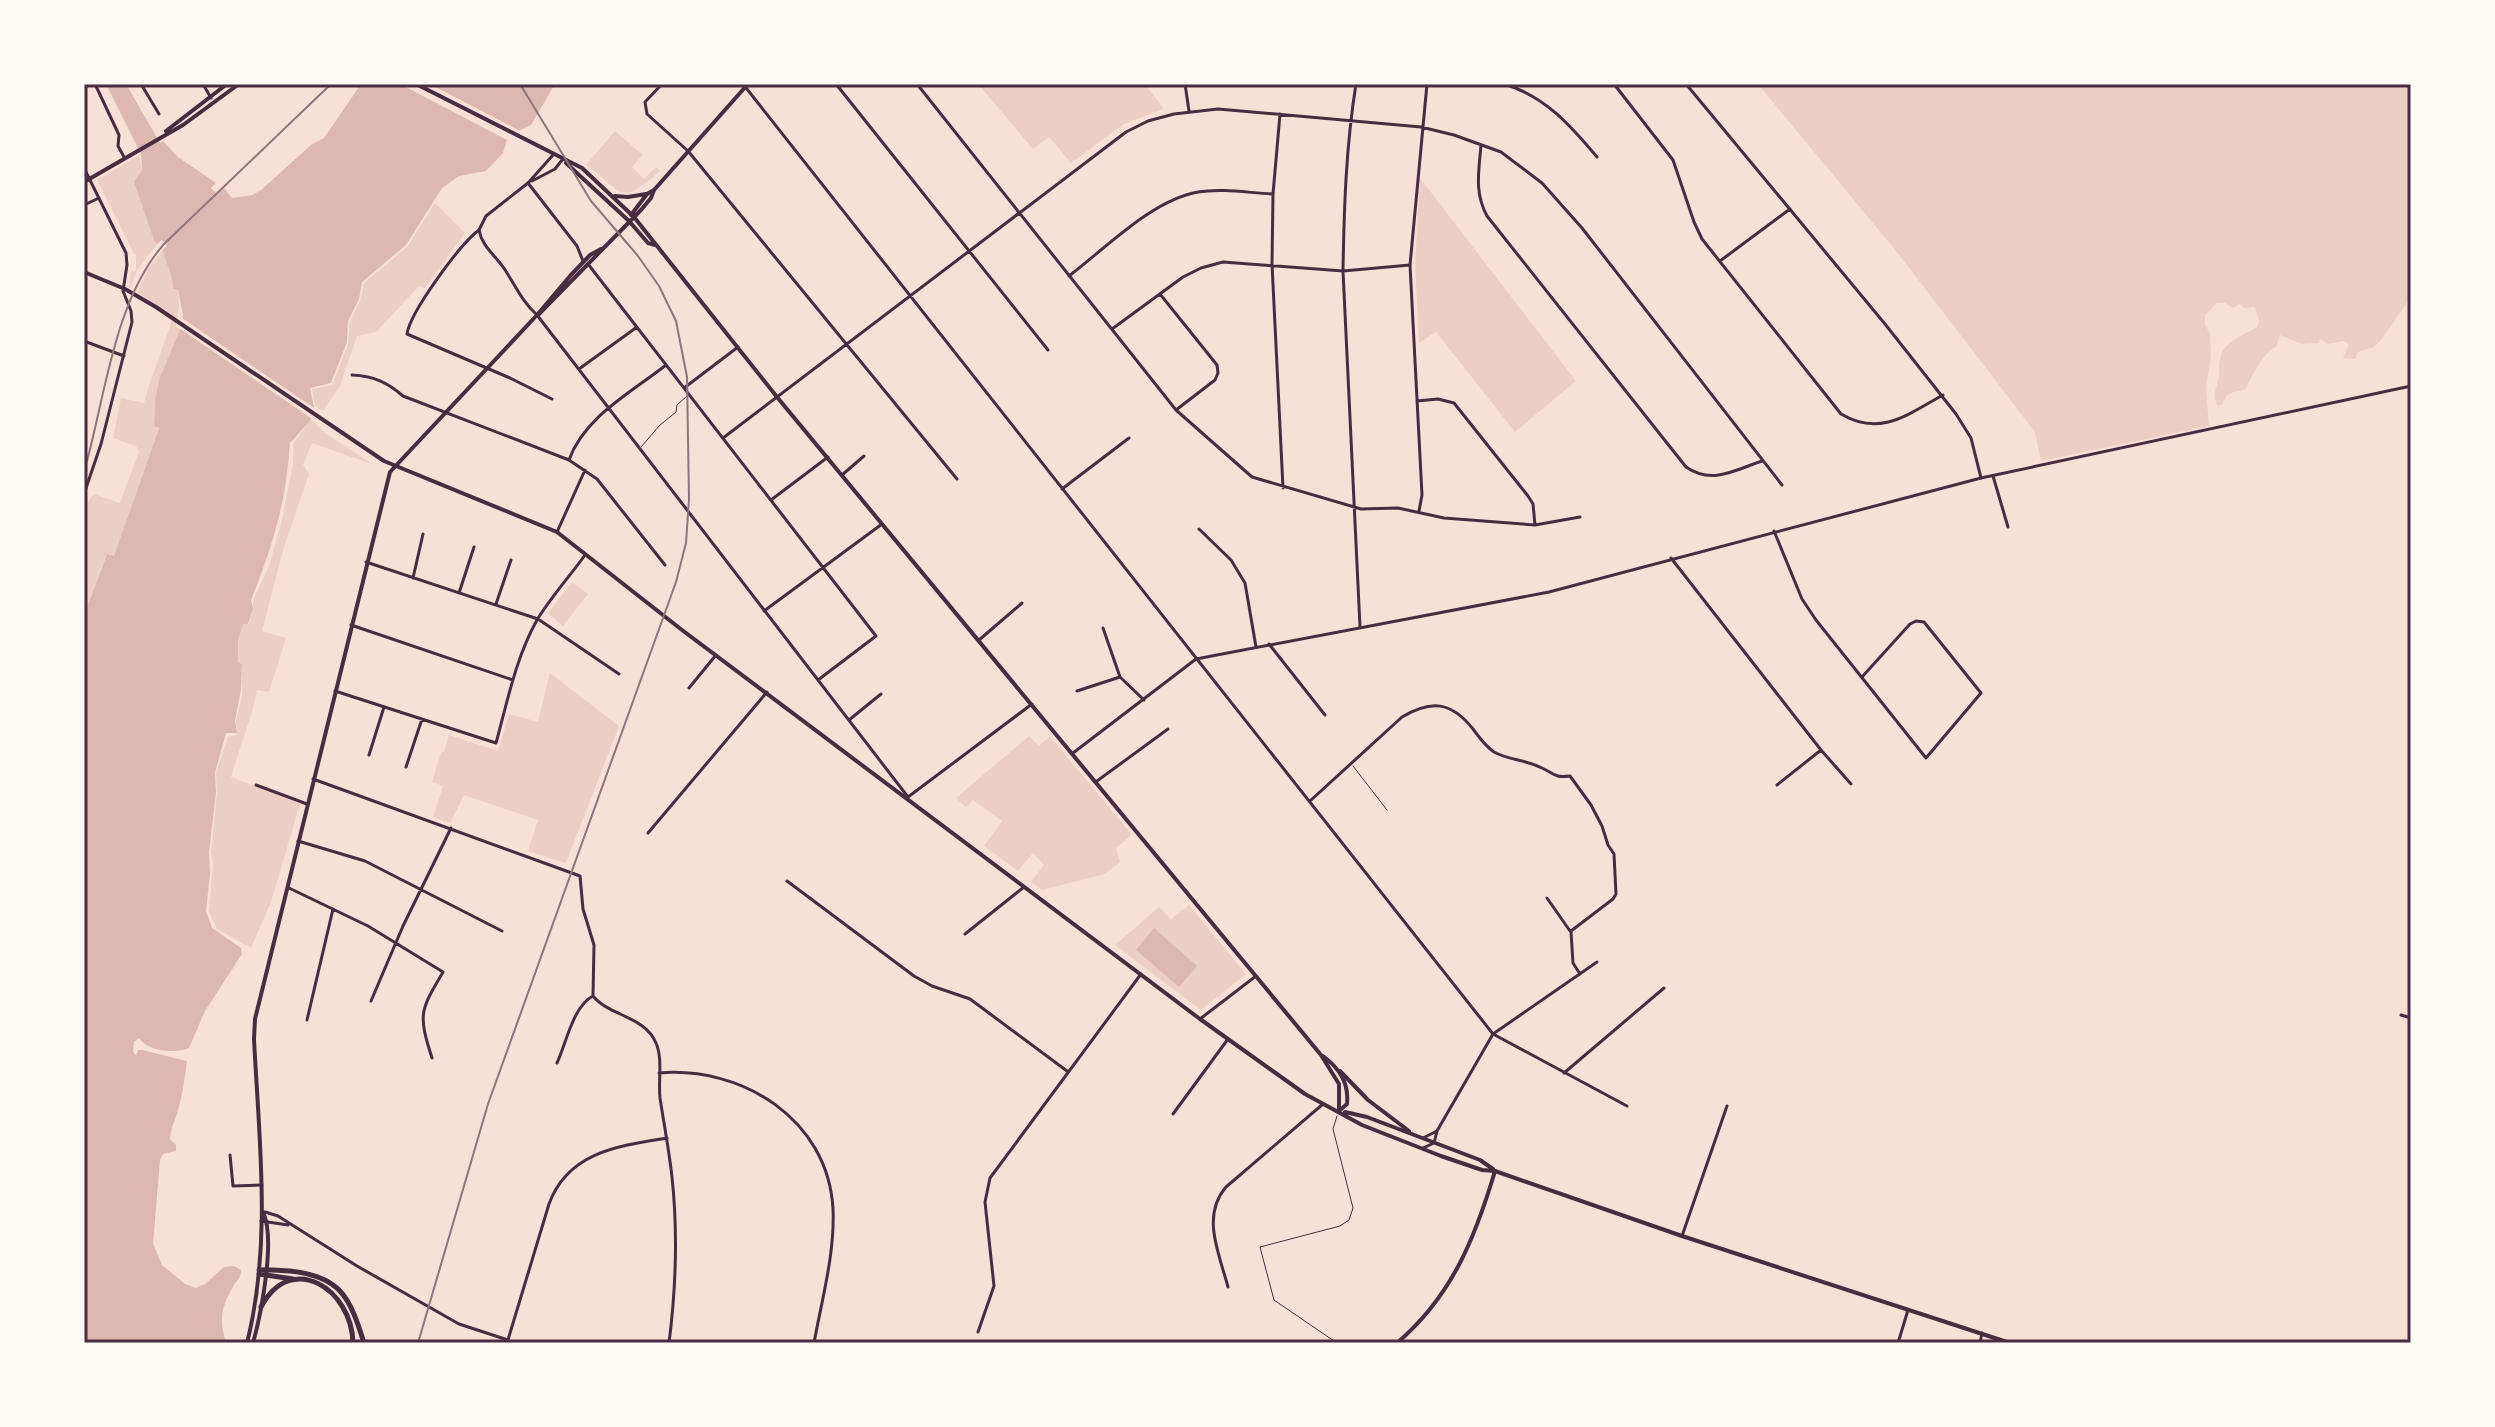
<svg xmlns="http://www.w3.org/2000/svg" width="2495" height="1427" viewBox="0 0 2495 1427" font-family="'Noto Sans',sans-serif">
<rect width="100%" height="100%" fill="#f7e1d7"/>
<path fill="#ebcfc5" d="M978 84H1145L1164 109 1124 124 1071 163 1049 137 1033 149Z
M1758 84H2411V297L2381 340 2374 347 2358 352 2355 359 2343 358 2349 344 2343 341 2328 344 2320 339 2319 343 2302 344 2280 335 2276 347C2265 350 2251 377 2246 389 2234 393 2226 391 2223 404L2218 406C2212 396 2215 392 2218 381 2220 373 2218 363 2221 355 2225 341 2246 334 2257 327L2259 321 2255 307 2244 308 2240 304 2233 308 2225 303H2217L2205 315V325L2210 333 2211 357 2206 387 2209 426 2041 461 2035 432 1900 256Z
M615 131 643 155 632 167 644 179 656 167 660 171C619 208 623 192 586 165Z
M139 155 142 170 134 182 157 244 138 269 128 294 131 271 136 270V254H134L97 180Z
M1420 178 1576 381 1515 432 1436 332 1419 343 1415 264Z
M435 203 465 233 425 288 419 286 376 332 357 336 340 386 323 411 315 406 312 389 332 385 348 345 350 321 360 301 364 283 407 247Z
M163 250 173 281V289L178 290 179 307 176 326 180 329 159 380 155 401 154 425 159 427 114 557 106 555 84 615C84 589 76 509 94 494L120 503 139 451 136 446 113 438 121 398 144 403C152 372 165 345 173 315L137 292 149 268Z
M311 419 325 433 374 465 312 443 303 465 309 474 284 547 262 631 286 638 269 692 257 690C251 720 240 747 231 777L300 804 271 902 251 948 217 929 209 912 213 864 211 853 217 793 216 772 228 737 237 735 236 721 242 697V665L237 663 238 642 243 623 249 624 254 598 269 566 282 520 293 464V444Z
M572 582 588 594 563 626 548 613Z
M550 673 619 726 566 863 528 851 538 820 464 795 450 823 433 817 443 786 432 782 441 752H444L449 735 498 751 509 714 538 722Z
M1029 736 1039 746 1050 736 1132 835 1116 848 1120 862 1105 874 1042 890 1031 882 1044 865 1033 853 1018 871 984 846 1002 821 973 800 966 807 956 798Z
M1189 905 1246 974 1201 1010 1115 945 1159 907 1171 919Z"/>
<path fill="#dcb8b0" d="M106 84H126L160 143 163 141 178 157 216 183 211 188 217 194 224 188 232 198 252 195 261 190 311 145 324 138 361 84H555L531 125 508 136 503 153 486 171 459 176 442 188 406 245 362 282 359 299 348 321 347 342 331 383 310 388 314 407 310 421 290 443C286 503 273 545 251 600L253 608 248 624H243L238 641V663L242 664 241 689 235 721 237 733H226L215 773 216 793 209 852 210 874 206 911 212 928 241 948 242 954 205 1011 189 1048C175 1054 147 1051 139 1038L134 1042 133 1052 136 1056 138 1050H142L187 1061C185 1076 183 1092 179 1107 176 1119 171 1126 170 1139L176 1145V1151L163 1154 160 1160 153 1244 162 1265 185 1284 196 1288 205 1284 224 1267 234 1266 241 1270C241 1279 237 1279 233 1287 221 1307 219 1320 226 1343H84V615L107 554 114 556 159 428 154 426 155 401 159 380 180 329 183 315 178 290 173 289C174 276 165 263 163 250L167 246 162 240 157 244 154 240 134 182 142 170 141 154Z
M1154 928 1197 966 1179 987 1136 950Z"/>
<path fill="#f7e1d7" d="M400 84H430L522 132 509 141Z
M179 316 317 410 314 420 176 326Z"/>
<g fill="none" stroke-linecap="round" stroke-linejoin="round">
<path stroke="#4a2c40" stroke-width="1" d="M641 447 660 425 676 412 677 405 687 396
M1353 766 1387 810
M1337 1116 1333 1129 1353 1208 1349 1220 1340 1226 1260 1247 1274 1300 1337 1343"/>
<path stroke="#4a2c40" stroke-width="3" d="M95 84 119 135 118 146 124 157
M141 84 159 114
M662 84 645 102 647 114 688 151 957 479
M743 84 1493 1034 1627 1106
M836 84 1048 350
M917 84 1176 410 1252 477 1361 509 1398 508 1444 518 1535 525 1580 517
M1185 84 1189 111
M1356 84C1346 146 1344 208 1343 271L1360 627
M1504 84C1545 96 1571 126 1597 157
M1614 84 1673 160 1694 222 1702 239 1841 414C1880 437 1907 415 1943 395
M1686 84 1885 324 1956 414 1971 438 1981 478
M1280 114 1273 194 1272 264 1283 488
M1481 145C1479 171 1474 192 1487 216L1686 467C1712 485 1735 470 1762 461
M84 168 126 253 127 265 123 291 131 311 132 322 101 444 84 494
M528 183 577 246 583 261
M84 205 99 198
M479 230C461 243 410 312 407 334L510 378 552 399
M1720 261 1790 209
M588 264 876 636 818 680
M1069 276C1106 248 1152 200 1198 192 1222 188 1249 193 1273 194
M1160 294 1217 365 1218 373 1215 380 1176 410
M537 315 908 797 1032 704
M1112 329 1183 277 1201 268 1223 262 1343 271 1410 265
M84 341 124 356
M579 369 637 327
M352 375C373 376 387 382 403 396L569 460 597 479 665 565
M684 388 738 347
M1417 401 1438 399 1454 403 1528 496 1533 504 1535 525
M723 438 1126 132 1148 121 1174 114 1218 109 1421 127 1454 135 1501 152 1542 183 1582 228 1782 485
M569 460C584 417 632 392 666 365
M842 475 864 456
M1993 476 2008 527
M1062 489 1129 438
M771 500 828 457
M1419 511 1422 495 1410 265 1427 84
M1199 529 1231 560 1245 583 1256 647
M1774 531 1802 599 1816 620 1926 758 1981 693 1924 622 1916 621 1910 624 1862 677
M557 532 585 470
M1671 558 1821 750 1851 784
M366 562 538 619 619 674
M413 578 423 534
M459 593 474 547
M496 604 511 560
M764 611 882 524
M351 625 513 680
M1103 628 1120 677 1144 700
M979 640 1022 603
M1269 644 1325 715
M689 688 716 655
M335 691 496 743C507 703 516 657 537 620 551 597 570 576 585 555
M1077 691 1120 677
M849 720 881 694
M369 755 384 707
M406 767 422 719
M313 779 580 876 583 909 594 945 593 996C609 1016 645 1016 656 1043 663 1059 658 1081 660 1098 664 1124 669 1150 672 1177 678 1233 676 1288 669 1343
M1097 781 1168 729
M256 785 307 804
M1777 785 1821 750
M1310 801 1402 717C1431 700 1451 701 1473 729 1479 737 1485 746 1494 752 1508 760 1527 760 1542 768 1555 774 1554 778 1570 776L1591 805 1602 826 1608 845 1614 854 1616 894 1613 899 1571 931
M648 833 767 692
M298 841 365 861 502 931
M787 881 914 976 932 986 970 999 1067 1071
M289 888 368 926 443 972C420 1011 418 1014 432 1058
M1547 898 1570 931
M1571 932 1573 963 1580 974
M965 934 1024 887
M371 1001 403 926 451 828
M2401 1015 2411 1018
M1200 1019 1256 976
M307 1020 333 909
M557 1063C566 1044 573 1006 593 996
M659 1073C742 1066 828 1119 833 1209 835 1253 822 1299 814 1343
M1564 1073 1664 988
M1173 1114 1228 1039
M1423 1138 1437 1131
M1423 1148 1434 1143 1437 1131 1493 1034 1597 962
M230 1155 233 1186 262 1185
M265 1212 278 1216 357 1266 459 1324 508 1340
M261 1221 288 1225
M1682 1236 1727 1106
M1228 1287C1219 1253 1201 1216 1226 1187L1323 1104
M978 1332 994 1286 985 1202 990 1178 1141 974
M507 1343 549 1204C568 1152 618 1146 667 1138
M1898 1343 1908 1310"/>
<path stroke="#4a2c40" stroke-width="3" d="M203 84 211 98
M532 181 555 169 562 160
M537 315C523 302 517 289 507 273 499 258 482 248 479 230L486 216 528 183 553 155
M1073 753 1196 659 1549 592 1981 478 2411 386
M1980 1343 1982 1333"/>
<path stroke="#4a2c40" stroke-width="4" d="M634 217 777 397 1321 1055 1339 1084V1111
M629 221 648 243 655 245
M1323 1056C1340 1069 1349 1083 1347 1104L1339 1111
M1397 1343C1452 1296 1475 1238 1495 1171"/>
<path stroke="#4a2c40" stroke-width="4" d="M416 84 582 168 634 217
M166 131 227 84
M566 163 629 221
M84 182 183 125 239 84
M615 196 628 197 646 194
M631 215 647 194 654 190
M84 272 125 289 156 307 384 461 557 532 682 630 1200 1019 1305 1094 1362 1125 1441 1156 1482 1170 1495 1171 1682 1236 2010 1343
M539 314 641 210 651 198 654 190 748 84
M1340 1071 1368 1100 1409 1131
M1345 1112 1367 1117 1480 1160 1493 1169
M247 1343C272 1243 259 1140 254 1039L255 1019 390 472 537 315 570 276 590 255 601 249
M253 1343C261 1314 276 1239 263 1212"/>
<path stroke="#4a2c40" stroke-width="5" d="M259 1270C269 1269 280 1271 290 1271 341 1276 350 1298 364 1343
M259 1274 293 1279
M261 1307C291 1250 352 1289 353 1343"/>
<path stroke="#8f747c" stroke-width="2" d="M84 472C105 400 113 302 164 244L331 84
M418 1343 488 1104 676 582 686 543 689 499 687 377 676 321 659 286 638 256 591 201 520 84"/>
</g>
<rect width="2495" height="1427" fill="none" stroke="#fffaf5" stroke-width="172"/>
<rect x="86" y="86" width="2323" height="1255" fill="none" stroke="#4a2c40" stroke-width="3"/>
</svg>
